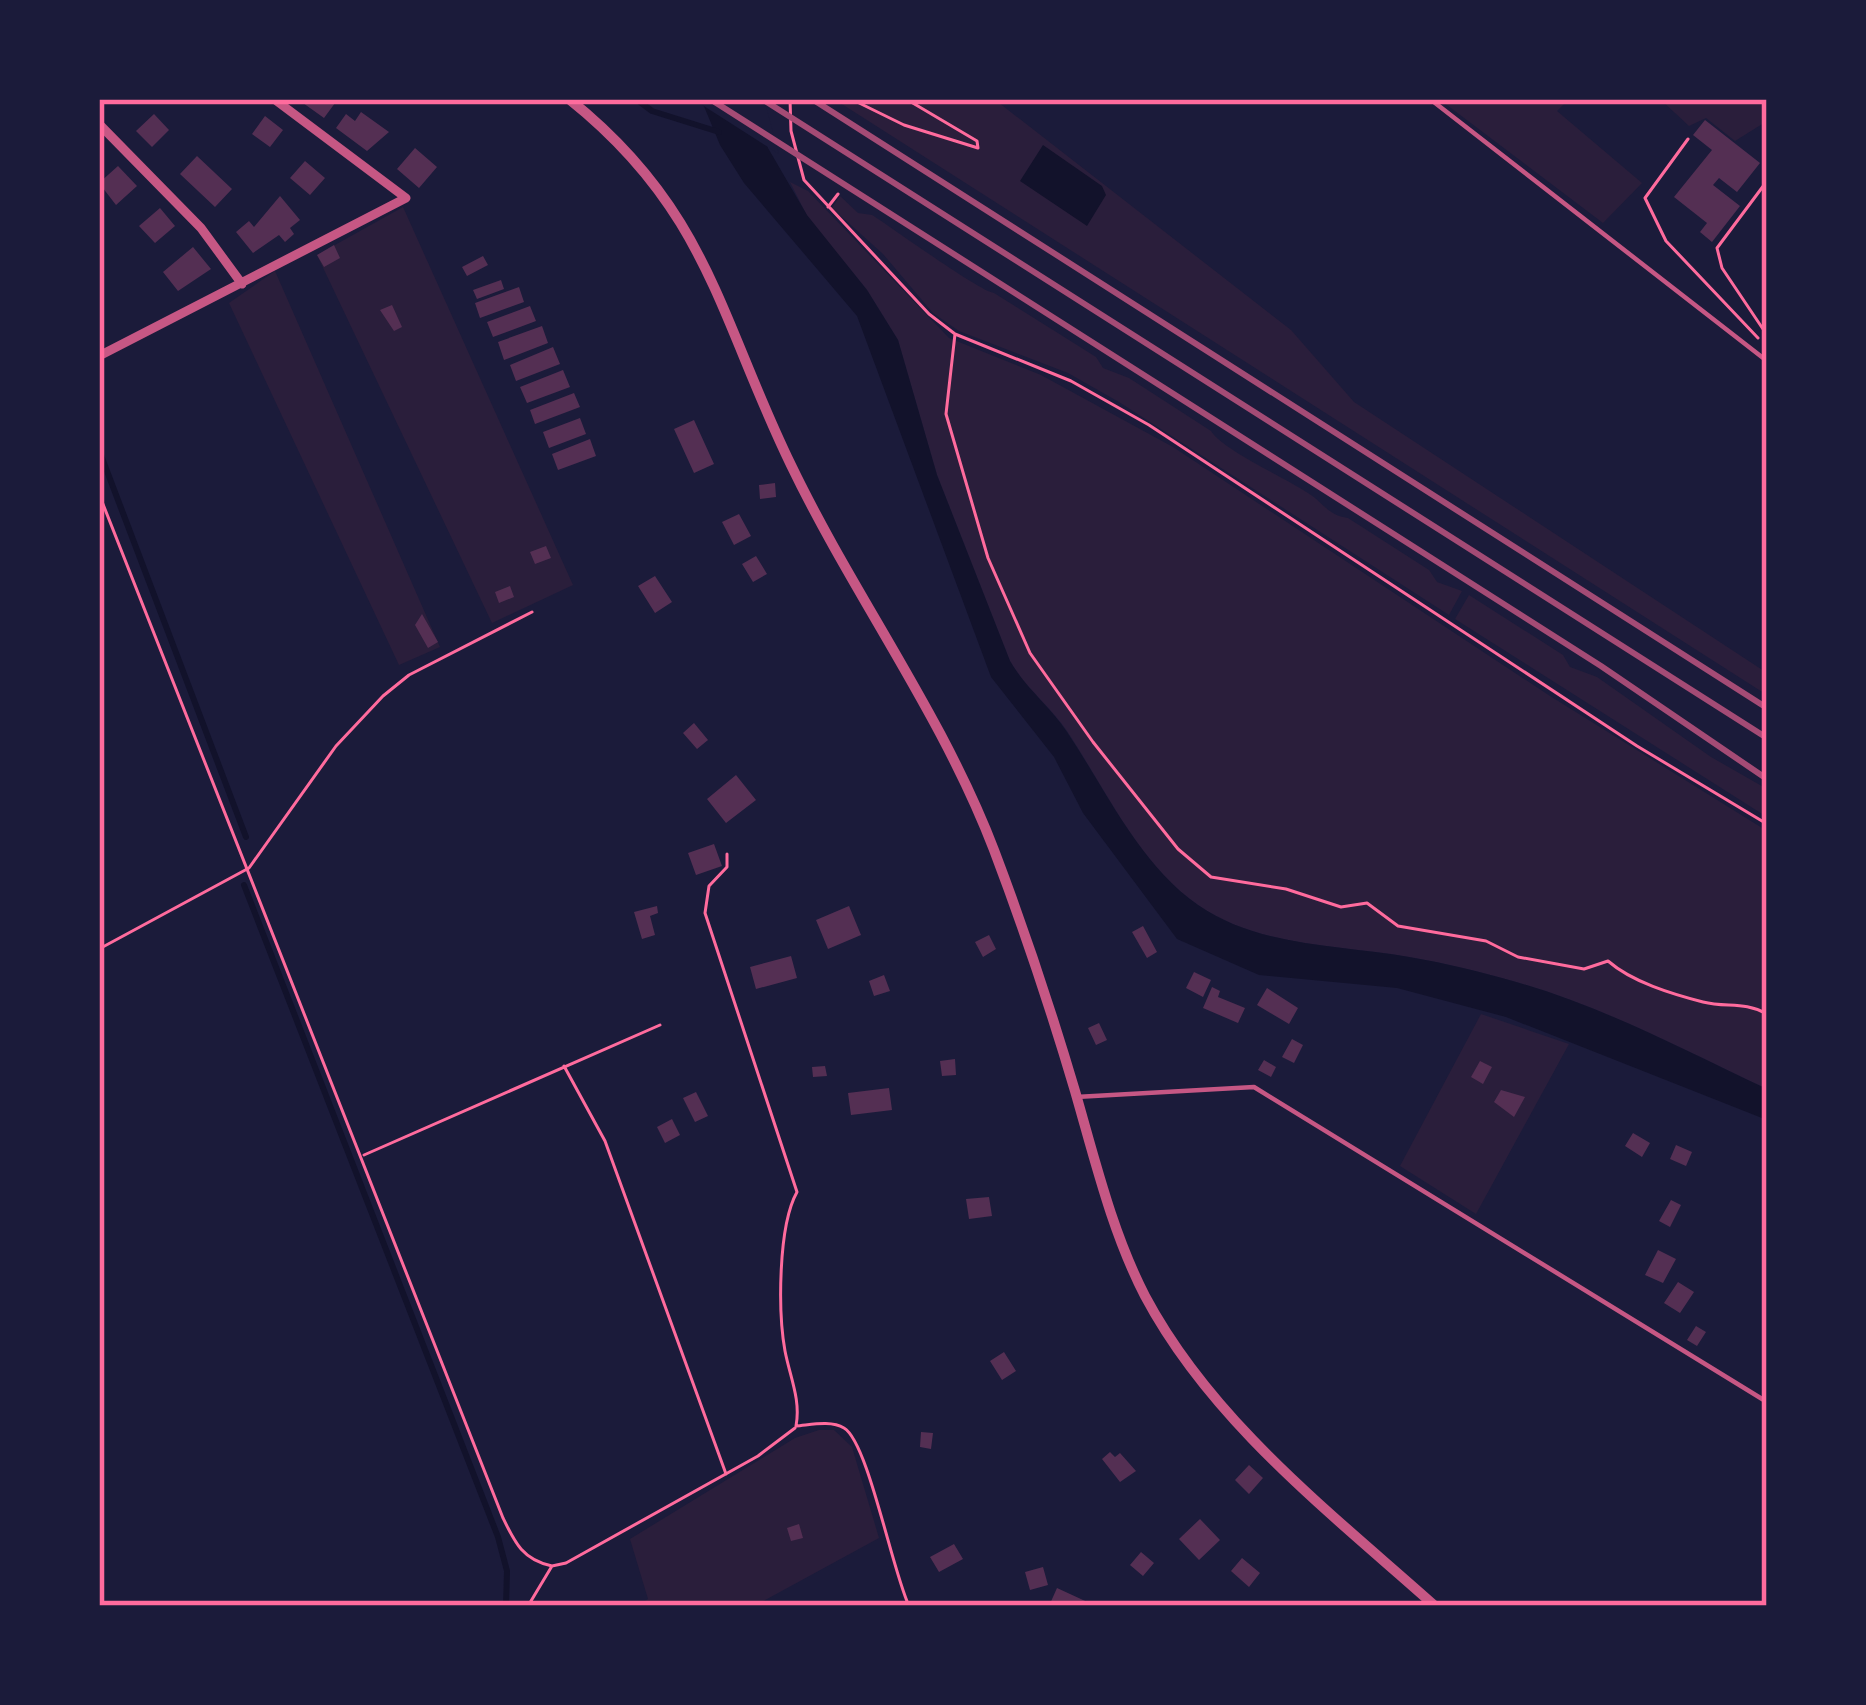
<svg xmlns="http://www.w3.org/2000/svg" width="1866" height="1705" viewBox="0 0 1866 1705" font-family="Karla,sans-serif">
<rect width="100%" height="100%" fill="#1b1b3a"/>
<path fill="#2a1e3b" d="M834 99H994L1291 330 1354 402 1767 673V695Z
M1439 99H1569L1557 111 1642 183 1603 223Z
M1660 99H1767V121L1735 141 1706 118 1689 126Z
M790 182 808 191 949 338 1041 375 1173 447 1550 696 1767 831V1089C1686 1051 1602 1006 1516 982 1481 972 1445 963 1409 957 1340 945 1258 947 1198 905 1139 864 1106 790 1067 731 1050 706 1026 689 1010 661L937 475 898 340 867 290 807 216Z
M840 196 858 213 872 215C894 229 979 291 994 293L1096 357 1103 368 1129 378 1211 431C1224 451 1284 477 1308 493 1324 503 1327 515 1348 518L1429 570 1437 582 1462 591 1449 615 1119 402 1068 373 959 331 933 313 883 254 832 208Z
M403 207 573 585 492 623 317 255Z
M275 271 440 647 399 665 229 303Z
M1469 595 1563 655 1570 667 1597 677 1711 757 1767 789V817L1455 619Z
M1481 1014 1569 1044 1476 1214 1400 1166Z
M819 1430H834L852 1447 879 1538 754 1606H637L648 1599 630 1539 795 1438Z"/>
<path fill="#12122b" d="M701 99H758L768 148 807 215 867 290 898 340 937 475 1010 661C1026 689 1050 706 1067 732 1106 790 1139 864 1198 905 1258 947 1340 945 1409 957 1445 963 1481 972 1516 982 1602 1006 1686 1051 1767 1089V1120L1506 1017 1397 988 1259 975 1177 939 1083 813 1054 757 991 677 857 316 744 183 720 145Z
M1043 145 1102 186 1106 195 1087 226 1020 181Z"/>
<path fill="#1b1b3a" d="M695 99H764L779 154 696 101Z"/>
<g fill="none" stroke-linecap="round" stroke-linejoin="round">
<path stroke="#12122b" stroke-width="6" d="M636 99 652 111 719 132
M99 450 246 837
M244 885 498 1537 507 1571 506 1606"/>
</g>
<path fill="#542f53" d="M306 99H338L324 118 303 103Z
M361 112 389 132 367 151 336 128 346 114 355 121Z
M154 114 169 130 152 147 136 131Z
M265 116 283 130 270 147 252 134Z
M1705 120 1760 163 1737 192 1719 178 1713 185 1740 206 1712 242 1700 232 1707 223 1674 197 1712 150 1693 135Z
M415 148 437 167 419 188 397 169Z
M197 156 232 189 215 207 180 174Z
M305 161 325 178 310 195 290 178Z
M118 166 137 186 116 205 99 183Z
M280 196 300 220 290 228 294 234 285 242 279 235 253 253 236 232 249 221 254 227Z
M160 208 175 226 155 243 139 226Z
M334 245 340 258 324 267 317 255Z
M193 247 211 269 178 291 163 272Z
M483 256 488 265 467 276 462 267Z
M501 280 504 289 477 299 473 290Z
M519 287 524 302 480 318 475 303Z
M392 305 402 327 394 331 380 310Z
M530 306 536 321 493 337 487 322Z
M542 326 548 343 504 360 498 342Z
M553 347 560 364 516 381 510 365Z
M563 370 570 387 527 403 520 387Z
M574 393 580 407 535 424 530 410Z
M580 418 586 434 549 448 543 432Z
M694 420 714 464 694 473 674 429Z
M590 439 596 456 558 470 552 454Z
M775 483 776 497 760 499 759 485Z
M739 514 751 536 734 545 722 522Z
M546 546 551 558 535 564 530 552Z
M756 556 767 574 753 582 742 564Z
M655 576 672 602 655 613 638 586Z
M510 586 514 597 499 603 495 592Z
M422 614 438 642 428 648 415 625Z
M694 723 708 740 697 749 683 733Z
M736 775 756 800 726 823 707 799Z
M714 844 722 866 696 875 688 853Z
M657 906 658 913 650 916 655 935 642 939 634 912Z
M849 906 861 935 828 949 816 920Z
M1143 926 1157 952 1147 958 1132 932Z
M989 935 996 949 983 957 975 942Z
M791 956 797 978 756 989 750 967Z
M1194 972 1211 980 1203 997 1186 988Z
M884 975 890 991 874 996 869 981Z
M1212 987 1220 991 1218 997 1245 1008 1238 1023 1203 1008Z
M1267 988 1298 1008 1289 1024 1257 1005Z
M1099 1023 1107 1040 1096 1045 1088 1028Z
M1292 1039 1303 1045 1294 1063 1282 1057Z
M955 1059 956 1075 942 1076 940 1061Z
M1264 1060 1276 1067 1271 1077 1258 1070Z
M1480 1061 1492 1067 1483 1084 1471 1077Z
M825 1066 827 1076 813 1077 812 1067Z
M889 1088 892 1110 851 1115 848 1093Z
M1501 1090 1525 1097 1514 1117 1494 1102Z
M696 1092 708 1116 695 1122 683 1098Z
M672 1119 680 1135 665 1143 657 1127Z
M1633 1133 1650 1143 1642 1157 1625 1146Z
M1676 1145 1692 1152 1686 1166 1670 1159Z
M989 1197 992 1216 969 1219 966 1199Z
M1671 1200 1681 1205 1670 1227 1659 1221Z
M1658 1250 1676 1259 1663 1283 1645 1275Z
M1678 1282 1694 1292 1680 1313 1664 1303Z
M1696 1326 1706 1332 1697 1346 1687 1340Z
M1004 1352 1016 1371 1002 1380 990 1361Z
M921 1432 933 1433 931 1449 920 1447Z
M1110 1452 1115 1457 1120 1453 1136 1471 1120 1482 1102 1459Z
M1249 1465 1263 1478 1249 1494 1235 1480Z
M1200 1519 1220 1540 1199 1560 1179 1539Z
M799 1524 803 1538 791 1541 787 1528Z
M954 1544 963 1559 939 1572 930 1557Z
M1141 1552 1154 1563 1143 1576 1130 1565Z
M1242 1558 1260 1573 1249 1587 1231 1571Z
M1043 1567 1048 1585 1030 1590 1025 1572Z
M1057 1588 1096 1606H1049Z"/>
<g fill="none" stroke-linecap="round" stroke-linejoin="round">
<path stroke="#ff6b9d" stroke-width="3" d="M790 99 791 131 804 180 929 314 955 334 1071 381 1149 425 1637 746 1767 824
M851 99 904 125 978 148 977 141 906 99
M835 100 836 99
M1688 139 1645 198 1666 241 1758 338
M1767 181 1717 248 1722 268 1767 335
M828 207 838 194
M955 334 946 414 988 558 1030 653 1093 742 1178 849 1211 877 1286 889 1341 907 1367 903 1398 926 1486 941 1518 957 1584 969 1608 961C1632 982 1672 994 1703 1002 1727 1008 1744 1001 1767 1014
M99 494 503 1518C515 1543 523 1560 552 1566
M727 854V867L709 886 705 913 797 1192C778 1226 778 1312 785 1351 790 1377 801 1400 796 1426 810 1425 831 1420 844 1428 868 1442 892 1570 909 1606
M99 949 249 868 336 746 383 696 409 675 532 612
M564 1066 605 1141 726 1474
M364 1155 660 1025
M528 1606 552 1566 566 1563 758 1456 795 1428
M1037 1606V1604"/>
<path stroke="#c65784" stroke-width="4.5" d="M1430 99 1767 361
M1076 1097 1254 1087 1767 1402"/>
<path stroke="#c65784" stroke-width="9" d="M99 124 201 228 242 284
M99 356 406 198 274 99"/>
<path stroke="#c65784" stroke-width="10" d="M569 99C708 210 719 317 791 465 854 596 942 714 994 850 1024 929 1051 1010 1075 1091 1095 1160 1112 1232 1145 1296 1212 1422 1331 1513 1435 1606"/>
<path stroke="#a44b75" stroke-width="6" d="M710 99 1601 666 1767 779
M762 99 1767 738
M812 99 1767 708"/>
</g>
<rect width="1866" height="1705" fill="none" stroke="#1b1b3a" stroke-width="204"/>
<rect x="102" y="102" width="1662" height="1501" fill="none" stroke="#ff6b9d" stroke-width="4.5"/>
</svg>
